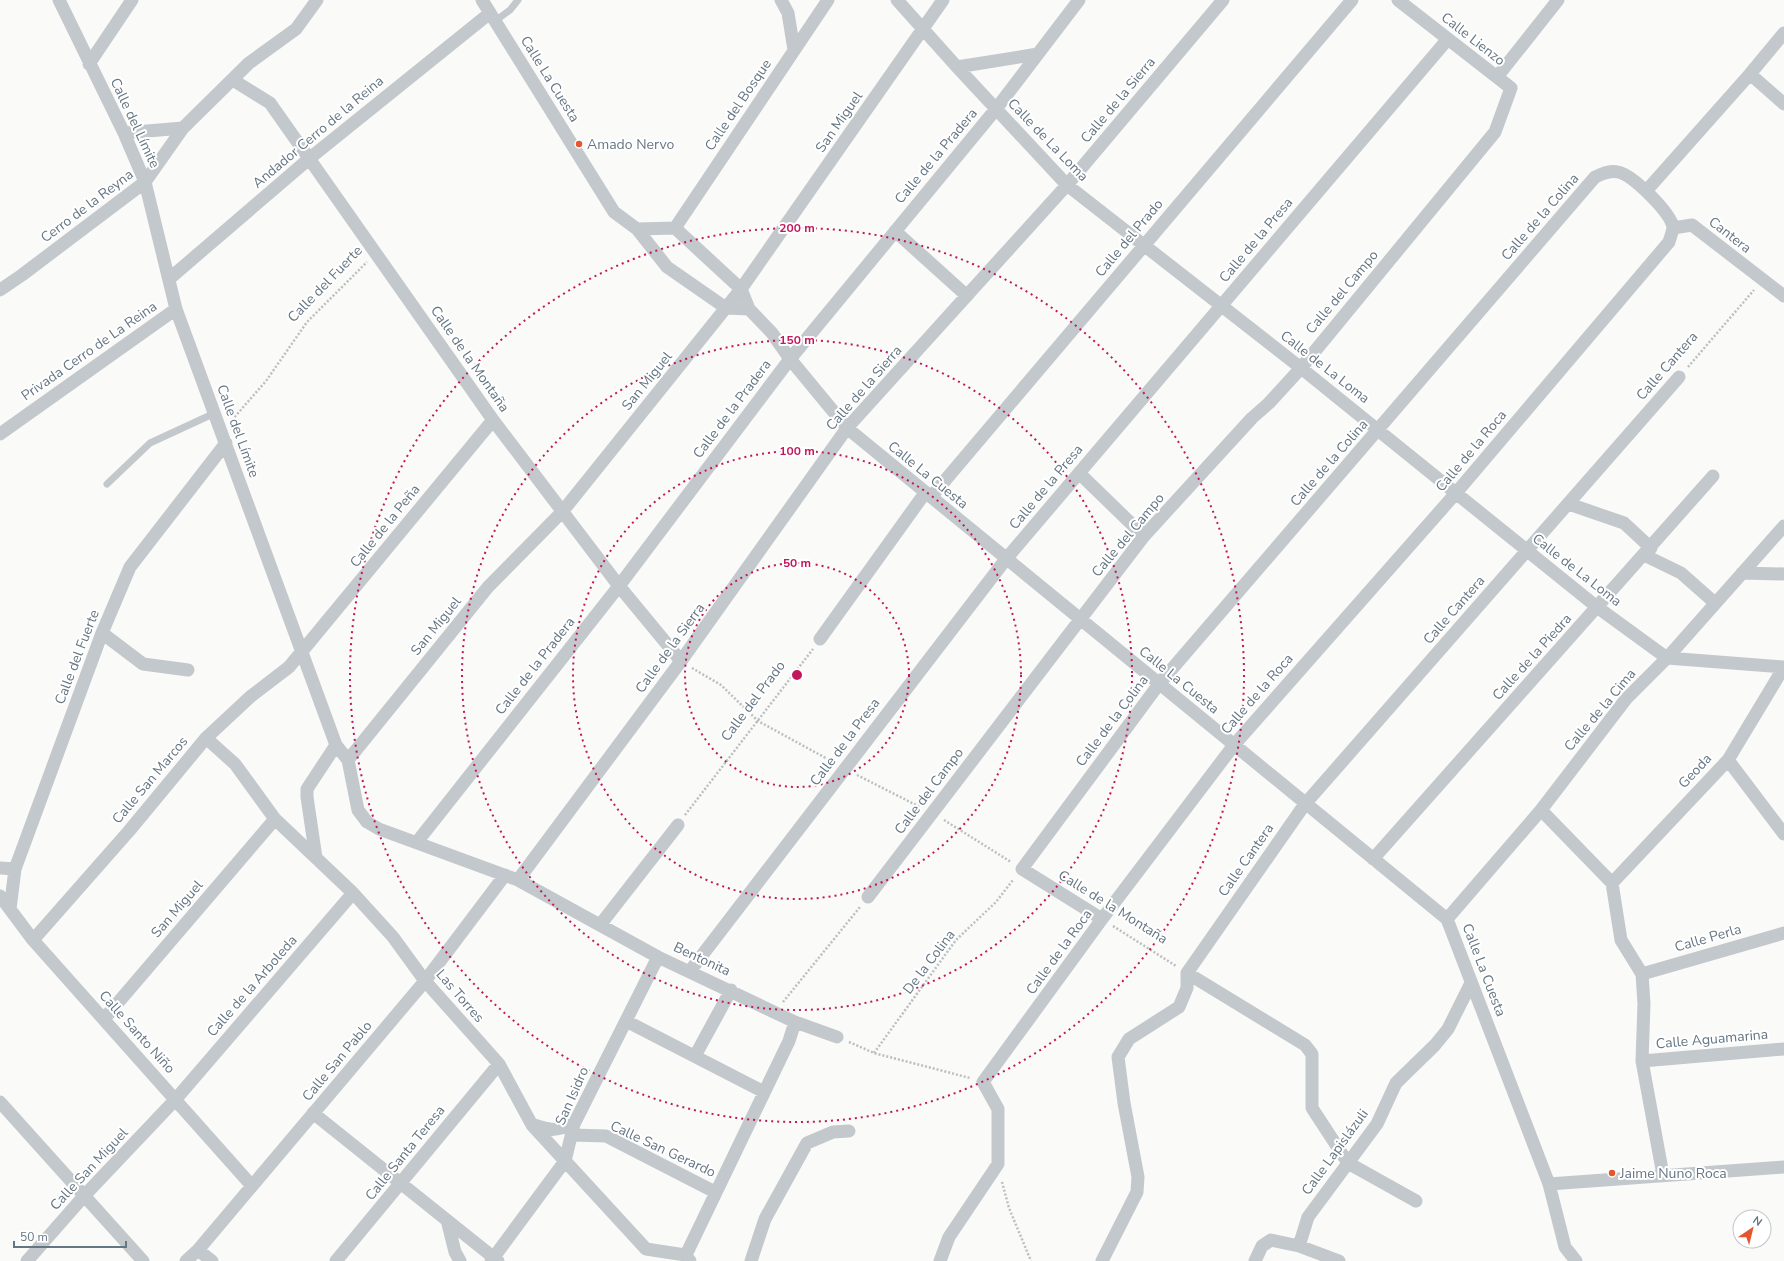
<svg xmlns="http://www.w3.org/2000/svg" width="1784" height="1261" viewBox="0 0 1784 1261" font-family="'Nunito Sans',sans-serif">
<rect width="100%" height="100%" fill="#fafaf8"/>
<g fill="none" stroke-linecap="round" stroke-linejoin="round">
<path stroke="#bbbfc2" stroke-width="2.5" stroke-dasharray="2 2" stroke-linecap="butt" d="M1688 367 1754 290
M232 420 266 381 307 322 367 262
M692 668 721 685 758 721 833 762
M857 775 920 807
M685 815 813 649
M944 820 1011 862
M1113 926 1176 966
M783 1002 860 907
M849 1042 874 1053 970 1078
M874 1053 956 940 996 902 1013 880
M1002 1182 1009 1208 1031 1261"/>
<path stroke="#c3c8cc" stroke-width="7" d="M495 21 510 10 518 0
M107 484 150 443 215 413"/>
<path stroke="#c3c8cc" stroke-width="13" d="M59 0 124 133 145 182 176 309 336 745 348 760 358 810 367 822 379 829 518 880 658 957 795 1022 837 1037
M482 0 614 212 637 229 675 228 741 289 749 309 772 333 790 359 847 428 1447 919 1549 1184 1565 1247 1576 1261
M781 0 788 13 794 50
M897 0 957 67 1067 185 1301 368 1597 607 1667 658 1784 667
M89 64 132 0
M957 67 1038 54
M1750 74 1784 33
M1497 77 1558 0
M233 80 270 103 493 420 619 586 681 661
M124 133 183 128
M1647 190 1750 74 1784 104
M675 228 828 0
M1673 228 1692 225 1784 296
M637 229 667 267 726 308 749 309
M895 231 967 296
M169 279 310 158 490 13
M0 290 22 275 145 182 183 128 249 63 296 29 317 0
M0 434 176 309
M1079 473 1144 536
M931 497 1352 0
M1569 504 1624 523 1651 548
M1644 555 1681 573 1715 603
M1742 573 1784 574
M102 633 143 664 188 670
M820 639 925 493
M206 738 235 764 275 819 353 893 393 937 425 981 499 1064 532 1125 646 1249 685 1255 690 1261
M348 760 488 587 562 512 741 289 943 0
M1728 760 1784 834
M1541 810 1612 883 1621 940 1642 974 1644 1004 1642 1061 1663 1175
M417 842 619 586 790 359 996 109 1079 0
M316 858 307 797V789L336 745
M1373 859 1713 476
M0 868 15 869
M518 880 681 661 847 428 1067 185 1223 0
M1612 883 1728 760 1784 667
M0 896 33 940 252 1186
M868 897 1144 536 1252 418 1269 403 1301 368 1495 132 1511 88 1398 0
M10 909 15 869 102 633 130 567 226 443
M1447 919 1541 810 1626 699 1667 658 1784 526
M600 925 678 825
M33 940 129 831 206 738 250 697 289 667 493 420
M690 971 1006 559 1447 40
M1187 973 1305 804 1679 377
M1187 973 1305 1045 1312 1054V1108L1348 1163 1416 1201
M1642 974 1784 933
M104 1019 275 819
M626 1021 764 1092
M695 1056 731 990
M1642 1061 1784 1049
M0 1102 143 1261
M313 1113 498 1261
M534 1125C552 1131 555 1131 574 1124
M572 1135 606 1136 715 1192
M1549 1184 1784 1167
M447 1220 455 1252 460 1261
M1299 1246 1308 1217 1377 1124 1396 1083 1435 1045 1448 1029 1471 983
M198 1250 212 1261
M27 1261 84 1196 175 1100 353 893
M186 1261 198 1250 425 981 505 875
M336 1261 499 1064
M491 1261 565 1161 574 1124 658 957
M683 1261 789 1041 795 1022
M751 1261 765 1219 807 1143 833 1132 849 1131
M940 1261 949 1237 998 1164V1109L983 1082 1102 919 1234 745 1456 493 1669 242C1670 238 1673 231 1673 227 1670 212 1633 175 1618 172 1609 170 1602 174 1595 177L1159 684 1022 869 1102 919
M1102 1261 1137 1192 1138 1177 1124 1103 1118 1057 1129 1039 1179 1007 1187 988V973
M1255 1261 1262 1246 1271 1240 1299 1246 1339 1261"/>
</g>
<g fill="none" stroke="#c2185b" stroke-width="2" stroke-dasharray="2 4">
<circle cx="797" cy="675" r="112"/>
<circle cx="797" cy="675" r="224"/>
<circle cx="797" cy="675" r="335"/>
<circle cx="797" cy="675" r="447"/>
</g>
<g fill="#e4572e" stroke="#fff" stroke-width="1.5">
<circle cx="579" cy="144" r="4"/>
<circle cx="1612" cy="1173" r="4"/>
</g>
<g text-anchor="middle" dominant-baseline="central" stroke-width="4" stroke-linejoin="round" paint-order="stroke">
<g font-size="14" fill="#657683" stroke="#fff">
<text transform="translate(1473 39) rotate(38)">Calle Lienzo</text>
<text transform="translate(550 79) rotate(58)">Calle La Cuesta</text>
<text transform="translate(1118 100) rotate(-50)">Calle de la Sierra</text>
<text transform="translate(738 105) rotate(-56)">Calle del Bosque</text>
<text transform="translate(839 122) rotate(-55)">San Miguel</text>
<text transform="translate(135 123) rotate(65)">Calle del Límite</text>
<text transform="translate(318 132) rotate(-40)">Andador Cerro de la Reina</text>
<text transform="translate(1048 140) rotate(46)">Calle de La Loma</text>
<text transform="translate(936 156) rotate(-50)">Calle de la Pradera</text>
<text transform="translate(87 206) rotate(-37)">Cerro de la Reyna</text>
<text transform="translate(1540 217) rotate(-49)">Calle de la Colina</text>
<text transform="translate(1730 235) rotate(38)">Cantera</text>
<text transform="translate(1129 238) rotate(-50)">Calle del Prado</text>
<text transform="translate(1256 240) rotate(-50)">Calle de la Presa</text>
<text transform="translate(325 284) rotate(-46)">Calle del Fuerte</text>
<text transform="translate(1342 292) rotate(-50)">Calle del Campo</text>
<text transform="translate(89 351) rotate(-35)">Privada Cerro de La Reina</text>
<text transform="translate(470 359) rotate(55)">Calle de la Montaña</text>
<text transform="translate(1667 366) rotate(-49)">Calle Cantera</text>
<text transform="translate(1325 367) rotate(38)">Calle de La Loma</text>
<text transform="translate(647 381) rotate(-51)">San Miguel</text>
<text transform="translate(864 388) rotate(-49)">Calle de la Sierra</text>
<text transform="translate(732 409) rotate(-53)">Calle de la Pradera</text>
<text transform="translate(238 431) rotate(70)">Calle del Límite</text>
<text transform="translate(1471 451) rotate(-50)">Calle de la Roca</text>
<text transform="translate(1329 463) rotate(-49)">Calle de la Colina</text>
<text transform="translate(928 475) rotate(39)">Calle La Cuesta</text>
<text transform="translate(1046 487) rotate(-50)">Calle de la Presa</text>
<text transform="translate(385 526) rotate(-51)">Calle de la Peña</text>
<text transform="translate(1128 535) rotate(-50)">Calle del Campo</text>
<text transform="translate(1577 570) rotate(38)">Calle de La Loma</text>
<text transform="translate(1454 610) rotate(-49)">Calle Cantera</text>
<text transform="translate(436 626) rotate(-51)">San Miguel</text>
<text transform="translate(670 648) rotate(-54)">Calle de la Sierra</text>
<text transform="translate(77 657) rotate(-69)">Calle del Fuerte</text>
<text transform="translate(1532 657) rotate(-48)">Calle de la Piedra</text>
<text transform="translate(535 666) rotate(-52)">Calle de la Pradera</text>
<text transform="translate(1179 680) rotate(39)">Calle La Cuesta</text>
<text transform="translate(1257 694) rotate(-49)">Calle de la Roca</text>
<text transform="translate(753 701) rotate(-53)">Calle del Prado</text>
<text transform="translate(1600 710) rotate(-50)">Calle de la Cima</text>
<text transform="translate(1112 721) rotate(-53)">Calle de la Colina</text>
<text transform="translate(845 742) rotate(-53)">Calle de la Presa</text>
<text transform="translate(1695 771) rotate(-47)">Geoda</text>
<text transform="translate(150 780) rotate(-50)">Calle San Marcos</text>
<text transform="translate(929 791) rotate(-53)">Calle del Campo</text>
<text transform="translate(1246 860) rotate(-55)">Calle Cantera</text>
<text transform="translate(1113 907) rotate(32)">Calle de la Montaña</text>
<text transform="translate(177 909) rotate(-49)">San Miguel</text>
<text transform="translate(1708 938) rotate(-16)">Calle Perla</text>
<text transform="translate(1059 952) rotate(-54)">Calle de la Roca</text>
<text transform="translate(702 959) rotate(25)">Bentonita</text>
<text transform="translate(929 962) rotate(-53)">De la Colina</text>
<text transform="translate(1484 970) rotate(69)">Calle La Cuesta</text>
<text transform="translate(252 986) rotate(-49)">Calle de la Arboleda</text>
<text transform="translate(460 996) rotate(49)">Las Torres</text>
<text transform="translate(137 1032) rotate(48)">Calle Santo Niño</text>
<text transform="translate(1712 1039) rotate(-5)">Calle Aguamarina</text>
<text transform="translate(337 1061) rotate(-50)">Calle San Pablo</text>
<text transform="translate(572 1096) rotate(-66)">San Isidro</text>
<text transform="translate(663 1149) rotate(25)">Calle San Gerardo</text>
<text transform="translate(1335 1152) rotate(-54)">Calle Lapislázuli</text>
<text transform="translate(405 1153) rotate(-51)">Calle Santa Teresa</text>
<text transform="translate(89 1169) rotate(-47)">Calle San Miguel</text>
</g>
<g font-size="14" fill="#657683" stroke="#fff" text-anchor="start">
<text x="587" y="144">Amado Nervo</text>
<text x="1620" y="1173">Jaime Nuno Roca</text>
</g>
</g>
<circle cx="797" cy="675" r="6" fill="#c2185b" stroke="#fff" stroke-width="2"/>
<g font-size="12" text-anchor="middle" font-weight="bold" fill="#c2185b" stroke="#fff" stroke-width="4" stroke-linejoin="round" paint-order="stroke">
<text x="797" y="232">200 m</text>
<text x="797" y="344">150 m</text>
<text x="797" y="455">100 m</text>
<text x="797" y="567">50 m</text>
</g>
<g transform="translate(1752 1229) rotate(35)"><circle r="19" fill="#ffffff" stroke="#c1c8cd"/>
<path d="M0-3L7 15L0 10L-7 15Z" fill="#e4572e"/>
<text y="-6" font-size="11" font-weight="bold" text-anchor="middle" fill="#657683">N</text>
</g>
<path d="M14 1241v6h112v-6" fill="none" stroke="#657683" stroke-width="2"/>
<text x="20" y="1241" font-size="12" fill="#657683" stroke="#ffffff" stroke-width="3" paint-order="stroke">50 m</text>
</svg>
